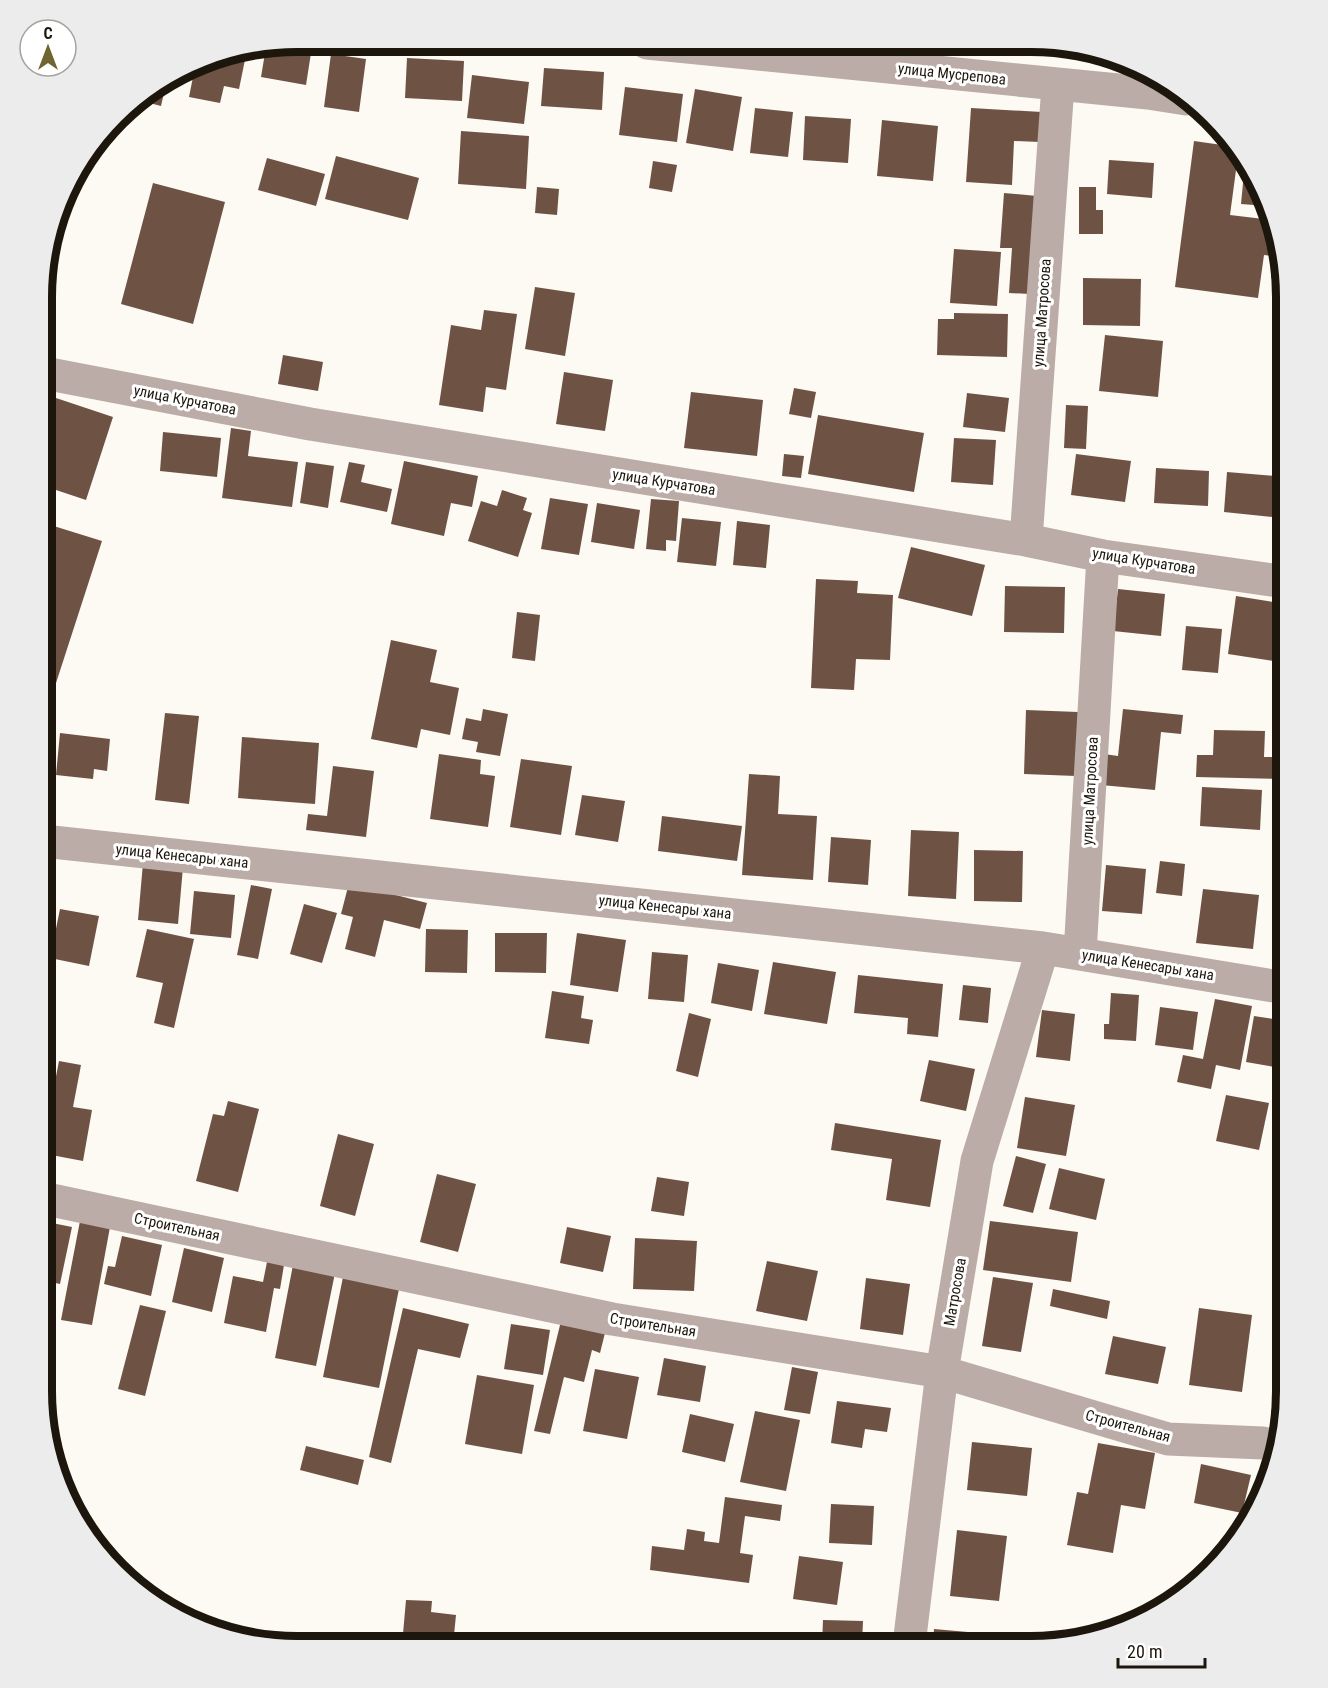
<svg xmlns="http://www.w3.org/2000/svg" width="1328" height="1688" viewBox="0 0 1328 1688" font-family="'Roboto Condensed',sans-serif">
<rect width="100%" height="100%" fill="#fdf9f3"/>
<path fill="#6e5345" d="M1051 44H1065L1079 50 1050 48Z
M273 46 311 53 306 85 261 77 266 47Z
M247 50 239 89 224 86 220 103 189 97 195 67 215 56Z
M331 54 366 59 359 112 324 107Z
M407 58 464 61 462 101 405 98Z
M544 68 604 72 602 110 541 106Z
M472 75 529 82 524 124 467 118Z
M166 84 161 106 138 100Z
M625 87 683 94 677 142 619 135Z
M695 89 742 97 733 151 686 143Z
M755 108 793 112 788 157 750 153Z
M971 108 1042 112 1040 142 1014 141 1012 185 966 182Z
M805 116 851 119 848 163 803 160Z
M882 120 938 126 933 181 877 176Z
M461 131 529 136 526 189 458 184Z
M1194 141 1229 146 1238 155 1230 215 1273 220 1277 231 1281 257 1264 255 1258 298 1175 287Z
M336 156 419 178 408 220 325 199Z
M267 158 325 174 316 206 258 190Z
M1109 160 1154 163 1152 198 1107 194Z
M653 161 677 165 672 192 649 188Z
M1245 162 1252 170 1267 206 1241 204Z
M153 183 225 202 193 324 121 304Z
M537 187 559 189 557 215 535 213Z
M1079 187H1096V210H1103V234H1079Z
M1004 193 1037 196 1030 294 1009 293 1012 248H1000Z
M954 249 1001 252 997 306 950 303Z
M1083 278 1141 279 1140 326 1083 325Z
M535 287 575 293 565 356 525 349Z
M484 310 517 314 506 390 486 387 483 412 439 405 451 325 481 330Z
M954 313 1008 314 1007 357 937 355 938 319H954Z
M1105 335 1163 341 1158 397 1099 391Z
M283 355 323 362 318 391 278 384Z
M564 372 613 380 605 431 556 424Z
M794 388 816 392 811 418 789 414Z
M691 392 763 400 757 456 684 448Z
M967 393 1009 398 1005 432 963 427Z
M44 394 113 417 86 500 44 486Z
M1066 405 1088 406 1086 449 1064 448Z
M818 415 924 433 914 492 808 474Z
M231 428 251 431 248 456 298 462 292 507 222 498Z
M163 432 221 438 217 477 160 471Z
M954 438 996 440 993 485 951 482Z
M784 454 804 456 801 478 782 476Z
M1076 454 1131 461 1125 502 1071 495Z
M404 461 478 476 472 507 451 503 444 536 391 524Z
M306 462 334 466 328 508 300 503Z
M349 462 365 465 361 482 392 489 387 512 340 502Z
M1156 468 1209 471 1208 506 1154 503Z
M1227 472 1276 476 1273 517 1224 512Z
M502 490 527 498 523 510 532 513 518 557 468 541 481 501 497 506Z
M550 498 588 504 579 555 541 549Z
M651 499 679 501 676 541 666 540V551L646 549Z
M597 503 640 510 634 549 591 542Z
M682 518 721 522 716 566 677 562Z
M737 521 770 525 766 568 733 565Z
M44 523 102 541 46 714 43 713Z
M911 547 985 565 972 616 898 598Z
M816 579 858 581 857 593 893 595 890 660 856 659 854 690 811 688Z
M1005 586 1065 587 1064 633 1004 632Z
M1118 589 1165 594 1161 636 1113 631Z
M1236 596 1286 604V625L1280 662 1228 654Z
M517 612 540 615 535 661 512 658Z
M1186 626 1222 629 1218 673 1182 670Z
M391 640 437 650 430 682 459 688 450 735 421 729 417 748 371 739Z
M483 709 508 714 500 756 476 752 478 742 462 739 466 718 481 721Z
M1123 709 1183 715 1181 734 1161 732 1155 790 1101 785 1104 754 1118 756Z
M1026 710 1078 712 1076 776 1024 774Z
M165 713 199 716 189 804 155 800Z
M1214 730 1265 731 1264 757H1284V779L1196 777 1197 755H1213Z
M60 733 110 739 107 771 94 769 93 779 56 775Z
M242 737 319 743 315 804 238 798Z
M439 754 481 760 480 774 495 776 488 827 430 819Z
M521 759 572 766 561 835 510 827Z
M333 766 374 771 366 837 306 830 308 814 327 816Z
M749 774 780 776 778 814 817 816 813 880 742 875Z
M1202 787 1262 790 1260 830 1200 826Z
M582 795 625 801 618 842 575 835Z
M662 816 742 826 737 861 658 851Z
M911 830 959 832 956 899 908 896Z
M831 837 871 840 868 885 828 882Z
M974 850 1023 851 1022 902 974 901Z
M1160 861 1185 864 1182 896 1156 893Z
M143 863 183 867 178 924 138 920Z
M1106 865 1146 869 1142 914 1102 911Z
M349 883 427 903 420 929 384 920 375 957 345 949 353 917 341 914Z
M251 885 272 889 258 959 237 955Z
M1203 889 1259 895 1253 949 1196 943Z
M194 891 235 895 231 938 190 934Z
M304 904 337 913 322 963 290 954Z
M60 909 99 916 89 966 50 958Z
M147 929 194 939 174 1028 154 1023 163 983 136 977Z
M426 929 468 930 467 973 425 972Z
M495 933H547L546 973 495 972Z
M577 933 626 940 618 992 570 985Z
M652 952 688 955 684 1002 648 999Z
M773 962 836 972 827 1024 764 1014Z
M718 963 759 970 752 1011 711 1003Z
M858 975 943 984 938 1037 907 1034 908 1018 854 1013Z
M963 985 991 988 988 1023 959 1020Z
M552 991 584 996 581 1018 593 1020 589 1044 545 1038Z
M1111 993 1139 995 1136 1041 1104 1039V1024H1109Z
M1215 999 1252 1006 1240 1070 1216 1065 1211 1089 1177 1082 1183 1055 1203 1059Z
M1160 1007 1198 1012 1193 1050 1155 1045Z
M1042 1010 1075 1014 1070 1061 1036 1057Z
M689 1013 711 1019 698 1077 676 1071Z
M1254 1016 1286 1021V1037L1280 1068 1246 1062Z
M929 1060 975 1069 966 1111 920 1101Z
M59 1061 81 1065 73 1107 92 1110 83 1161 46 1154 55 1108 50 1107Z
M1226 1095 1269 1103 1259 1150 1216 1141Z
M1025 1097 1075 1105 1066 1156 1017 1148Z
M228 1101 259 1109 238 1192 196 1181 213 1114 224 1116Z
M835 1123 941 1140 930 1207 886 1200 892 1159 831 1150Z
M338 1134 374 1144 355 1216 320 1206Z
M1016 1156 1046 1164 1033 1213 1003 1206Z
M1059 1168 1105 1179 1096 1220 1049 1209Z
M437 1174 476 1184 458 1252 420 1242Z
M657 1177 689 1182 684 1216 651 1211Z
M42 1221 72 1227 60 1284 42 1280Z
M80 1221 110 1227 92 1325 61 1320Z
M990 1221 1078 1232 1071 1282 983 1270Z
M567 1227 611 1236 603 1272 560 1263Z
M122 1236 162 1245 151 1296 104 1284 108 1266 115 1267Z
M635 1238 697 1241 694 1291 633 1289Z
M184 1248 224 1258 212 1312 172 1302Z
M767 1261 818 1271 807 1321 756 1311Z
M267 1262 284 1265 280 1289 274 1288 266 1332 224 1323 233 1276 263 1282Z
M293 1265 335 1273 316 1366 275 1358Z
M344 1272 400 1284 379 1388 323 1377Z
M993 1277 1033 1283 1021 1352 982 1346Z
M866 1278 910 1284 903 1335 860 1329Z
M1053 1289 1110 1301 1107 1319 1050 1306Z
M1284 1303H1286L1285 1372 1273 1369Z
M140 1305 166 1311 145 1396 118 1389Z
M403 1308 469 1324 460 1358 418 1349 391 1463 369 1457Z
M1199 1308 1252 1315 1242 1392 1189 1385Z
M561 1321 605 1333 600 1353 592 1350 584 1382 564 1377 550 1434 534 1431Z
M511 1324 550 1330 543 1375 504 1369Z
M1113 1336 1166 1347 1158 1384 1105 1374Z
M664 1358 706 1366 700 1402 657 1395Z
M792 1367 818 1372 810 1414 784 1410Z
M595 1369 639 1377 627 1439 583 1431Z
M477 1375 534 1385 522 1454 465 1444Z
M1284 1381H1285V1405L1280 1404Z
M837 1401 891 1408 887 1432 865 1429 862 1448 831 1443Z
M755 1411 800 1420 786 1491 740 1482Z
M690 1414 734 1424 725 1462 682 1452Z
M972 1442 1032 1448 1027 1496 967 1490Z
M1098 1443 1155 1453 1145 1509 1121 1505 1113 1553 1067 1545 1077 1492 1088 1494Z
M306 1446 364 1460 358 1485 300 1470Z
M1201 1464 1251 1475 1242 1513 1194 1503Z
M725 1497 782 1505 780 1521 745 1516 740 1553 753 1555 749 1583 650 1570 652 1546 684 1550 687 1529 705 1532 704 1541 719 1543Z
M831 1504 874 1506 872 1545 829 1543Z
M957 1530 1007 1536 999 1601 950 1596Z
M799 1556 843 1562 837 1605 793 1599Z
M406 1600 432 1601 431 1612 456 1615 453 1645H402Z
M823 1620 863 1621 862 1645H822Z
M934 1629 979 1633 978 1645H933Z"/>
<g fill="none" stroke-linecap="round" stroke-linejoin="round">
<path stroke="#bbaca7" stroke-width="33" d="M647 43 1148 93 1186 99
M44 373 310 424 1026 540 1103 556 1286 582
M1026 540 1058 85
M43 841 1043 948 1286 988
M1080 954 1103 556
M42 1198 612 1319 942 1372 1168 1439 1263 1443
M909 1645 942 1372 977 1161 1043 948"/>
</g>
<g text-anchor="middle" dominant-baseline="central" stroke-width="6" stroke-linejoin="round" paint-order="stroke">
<g font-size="15" fill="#1d160c" stroke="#fff">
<text transform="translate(952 74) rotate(6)">улица Мусрепова</text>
<text transform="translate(1042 313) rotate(-86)">улица Матросова</text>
<text transform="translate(185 400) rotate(11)">улица Курчатова</text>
<text transform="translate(664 482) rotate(9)">улица Курчатова</text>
<text transform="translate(1144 561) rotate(9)">улица Курчатова</text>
<text transform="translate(1090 791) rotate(-87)">улица Матросова</text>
<text transform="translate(182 856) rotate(6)">улица Кенесары хана</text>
<text transform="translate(665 907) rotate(6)">улица Кенесары хана</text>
<text transform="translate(1148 965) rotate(9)">улица Кенесары хана</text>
<text transform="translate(177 1227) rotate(12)">Строительная</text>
<text transform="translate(955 1292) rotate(-80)">Матросова</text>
<text transform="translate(653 1325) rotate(9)">Строительная</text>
<text transform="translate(1128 1426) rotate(15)">Строительная</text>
</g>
</g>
<path d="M0 0H1328V1688H0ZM297 52H1031A245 245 0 0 1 1276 297V1391A245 245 0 0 1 1031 1636H297A245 245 0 0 1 52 1391V297A245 245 0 0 1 297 52Z" fill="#edecec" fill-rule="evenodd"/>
<path fill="none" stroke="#1d160c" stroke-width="8" d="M297 52H1031A245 245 0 0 1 1276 297V1391A245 245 0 0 1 1031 1636H297A245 245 0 0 1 52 1391V297A245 245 0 0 1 297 52Z"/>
<g transform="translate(48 48)"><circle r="28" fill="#ffffff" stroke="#a5a29e" stroke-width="1.5"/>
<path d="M0-4.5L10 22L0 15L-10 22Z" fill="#706431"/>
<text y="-9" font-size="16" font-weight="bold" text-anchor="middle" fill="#1d160c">С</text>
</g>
<path d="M1118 1658v9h87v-9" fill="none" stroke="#1d160c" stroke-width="3"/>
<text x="1127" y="1658" font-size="18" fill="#1d160c" stroke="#ffffff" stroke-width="4.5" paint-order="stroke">20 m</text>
</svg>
